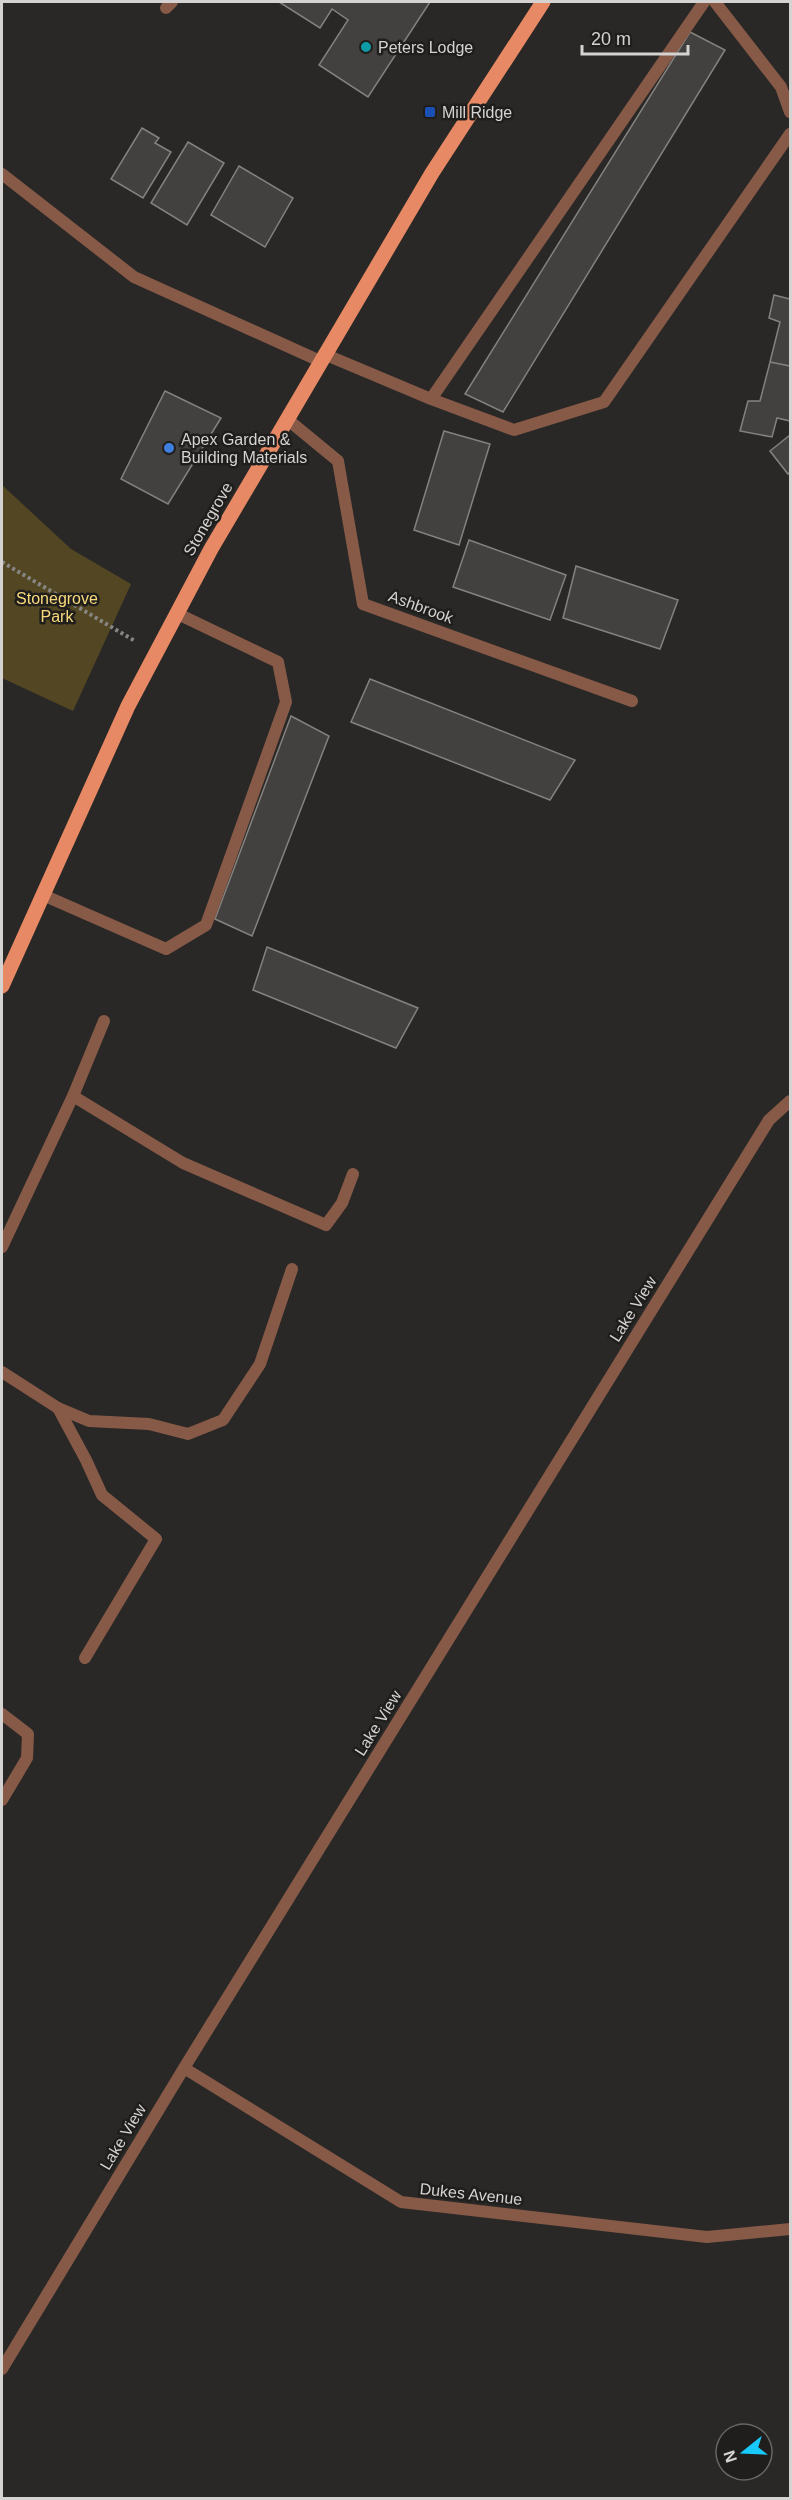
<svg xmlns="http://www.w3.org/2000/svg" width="792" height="2500" viewBox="0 0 792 2500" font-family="Arial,sans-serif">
<rect width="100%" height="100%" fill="#292826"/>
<path fill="#534723" d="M2 485 71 549 131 584 73 711 2 678Z"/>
<path fill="#43413f" stroke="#84827f" stroke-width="1.5" d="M279 2H430L368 97 319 65 348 20 332 9 320 28Z
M690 32 725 50 503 412 465 394Z
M142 128 159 138 155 143 171 152 143 198 111 179Z
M188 142 224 163 187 225 151 203Z
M239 166 293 198 265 247 211 215Z
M774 295 790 299V366L770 362 780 322 769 318Z
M770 362 790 366V421L777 418 772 437 740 431 748 401H760Z
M165 391 221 418 168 504 121 479Z
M444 431 490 444 459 545 414 530Z
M790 435V472L788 474 770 451Z
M469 540 566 575 550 620 453 587Z
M576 566 678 600 660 649 563 618Z
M370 679 575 760 550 800 351 722Z
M291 716 329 736 252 936 215 919Z
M267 947 418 1008 396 1048 253 990Z"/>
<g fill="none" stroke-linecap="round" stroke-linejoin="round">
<path stroke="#878684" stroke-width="4" stroke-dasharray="3 3" stroke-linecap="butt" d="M2 562 135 641"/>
<path stroke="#875a48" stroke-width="12" d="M166 8 172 2
M73 1096 183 1163 326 1225 342 1203 353 1174
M58 1408 89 1421 149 1424 188 1434 223 1420 260 1364 292 1269
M58 1408 86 1460 102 1495 156 1539 85 1658"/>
<path stroke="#875a48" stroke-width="12" d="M715 2 781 87 790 112
M2 174 134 277 320 361
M324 354 431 399 704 2
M431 399 514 430 604 402 790 134
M287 419 338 461 363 604 632 701
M43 895 166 949 206 925 286 702 278 662 176 613
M2 1247 73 1096 104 1021
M2 1372 58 1408
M2 1714 28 1734 27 1758 2 1800
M184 2068 401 2202 707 2237 790 2229
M2 2369 184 2068 769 1120 790 1101"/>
<path stroke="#e68964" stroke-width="15" d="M2 986 128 706 211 549 432 173 543 2"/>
</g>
<circle fill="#0f9aa8" stroke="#1f1e1c" stroke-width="2" cx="366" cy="47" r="6"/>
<rect fill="#1a4fb4" stroke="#1f1e1c" stroke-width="2" x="424" y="106" width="12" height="12" rx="3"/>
<circle fill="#3f7fe0" stroke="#1f1e1c" stroke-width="2" cx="169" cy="448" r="6"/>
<g text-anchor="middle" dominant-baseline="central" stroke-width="5" stroke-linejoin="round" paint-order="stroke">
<g font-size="16" fill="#d4d3d1" stroke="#1f1e1c" text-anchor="start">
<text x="378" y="47">Peters Lodge</text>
<text x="442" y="112">Mill Ridge</text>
<text x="181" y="439">Apex Garden &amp;<tspan x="181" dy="18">Building Materials</tspan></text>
</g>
<g font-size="16" fill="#d4d3d1" stroke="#1f1e1c">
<text transform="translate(208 519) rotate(-60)">Stonegrove</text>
<text transform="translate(421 607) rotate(20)">Ashbrook</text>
<text transform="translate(633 1309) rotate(-58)">Lake View</text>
<text transform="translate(378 1723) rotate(-58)">Lake View</text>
<text transform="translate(123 2137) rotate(-59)">Lake View</text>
<text transform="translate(471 2194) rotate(6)">Dukes Avenue</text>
</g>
<g font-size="16" fill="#f8d97d" stroke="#1f1e1c">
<text x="57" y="598">Stonegrove<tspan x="57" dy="18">Park</tspan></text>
</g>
</g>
<rect width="792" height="2500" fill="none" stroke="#d4d3d1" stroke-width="6"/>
<g transform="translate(744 2452) rotate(252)"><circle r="28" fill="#1f1e1c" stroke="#676664" stroke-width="1.5"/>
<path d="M0-4.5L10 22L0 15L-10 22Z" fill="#18cafc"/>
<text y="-9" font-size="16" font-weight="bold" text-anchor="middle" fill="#d4d3d1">N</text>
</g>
<path d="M582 45v9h106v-9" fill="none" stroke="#d4d3d1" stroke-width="3"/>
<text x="591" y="45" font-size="18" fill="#d4d3d1" stroke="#1f1e1c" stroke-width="4.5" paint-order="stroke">20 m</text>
</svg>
